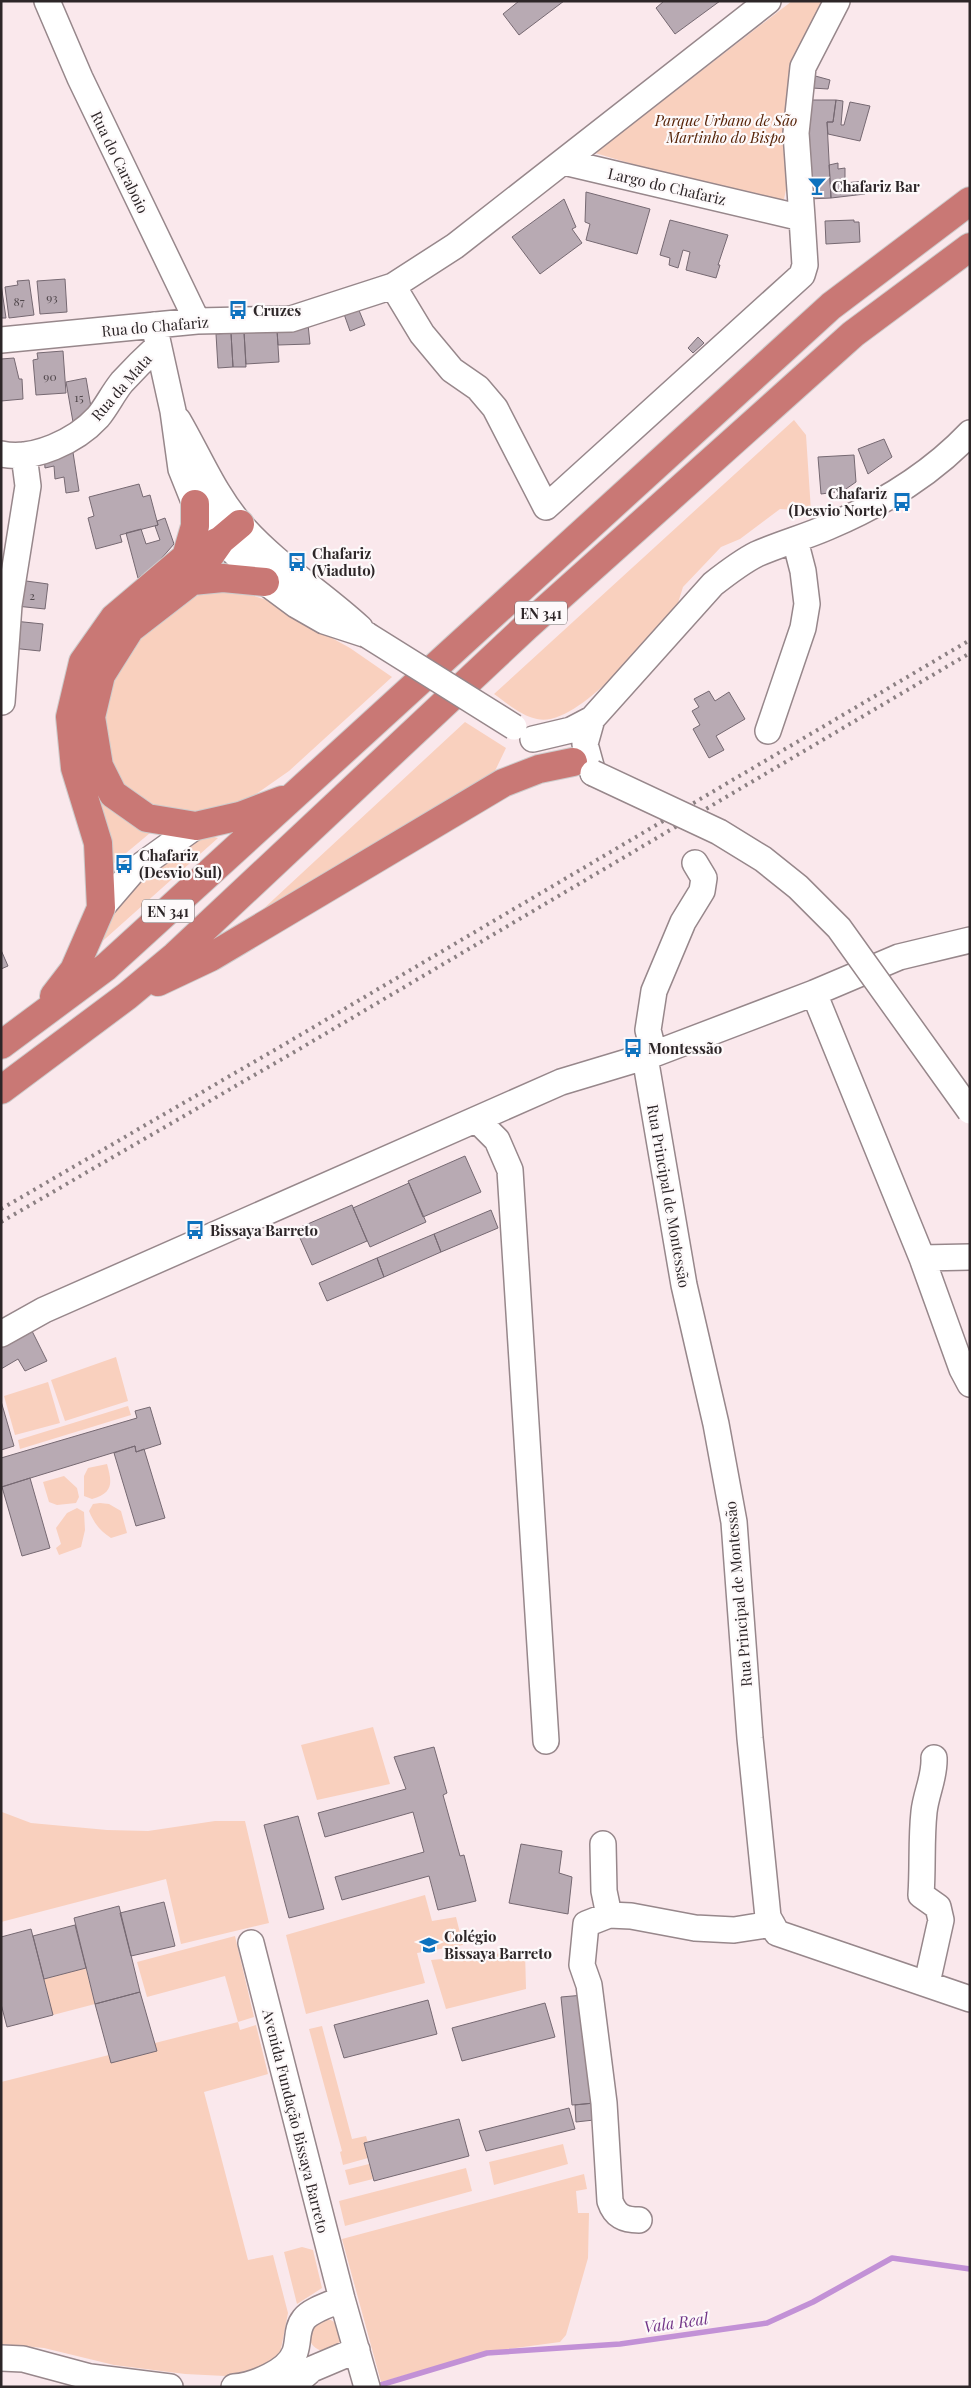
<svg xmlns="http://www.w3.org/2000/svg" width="971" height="2388" viewBox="0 0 971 2388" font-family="'Playfair Display',serif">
<rect width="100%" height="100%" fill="#fae8ec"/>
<path fill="#f9d0be" d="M792 1H828L784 199 779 203 683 179 595 153Z
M794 420 806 435 811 511 780 509 740 539 721 547 683 587 678 603C653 632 579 729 537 719 521 716 507 703 494 694Z
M227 591 251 595 276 603 301 621 350 648 392 677 289 771 233 810 209 814 150 805 134 796 112 773 102 728 111 680 124 649 193 596Z
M465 722 506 748 494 773 248 923Z
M99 803H101L140 829 150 833 113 864Z
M211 836 218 838 96 947 112 905 188 841Z
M116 1357 128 1401 65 1421 51 1380Z
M48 1382 60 1423 15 1435 4 1396Z
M128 1406 131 1415 20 1449 18 1440Z
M107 1464C112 1482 114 1493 92 1499L84 1496V1476L88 1468Z
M64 1476 77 1488 79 1497 76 1503 57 1505 49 1502 43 1482Z
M100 1503 109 1504 121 1511 127 1533 111 1538C100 1531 94 1523 89 1511L93 1504Z
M77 1508 84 1512 85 1530 81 1547 59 1555 56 1548 61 1544 56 1528 67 1513Z
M373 1727 390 1784 317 1800 301 1745Z
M2 1812 31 1823 107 1830 148 1831 215 1821H245L269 1923 181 1944 166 1879 1 1922Z
M425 1895 432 1921 456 1917 463 1945 417 1953 425 1983 306 2014 286 1935Z
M235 1936 254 2017 238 2022 240 2030 256 2025 268 2074 204 2092 248 2260 273 2255 288 2313 280 2354 264 2366 225 2376 185 2374 114 2365 44 2348 1 2344V2082L109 2055 111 2063 155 2043 238 2022 225 1976 147 1997 137 1962Z
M525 1951 526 1989 446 2009 431 1960Z
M86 1968 95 2004 53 2015 44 1979Z
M322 2026 352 2139 366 2136 368 2143 364 2144 368 2158 343 2165 340 2152 342 2151 309 2029Z
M563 2144 568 2164 494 2185 489 2162Z
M369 2164 373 2179 349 2185 345 2170Z
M466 2168 472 2191 345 2226 339 2201Z
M584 2174 587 2189 576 2191 578 2213H589L588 2258 566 2335 560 2342 486 2352 381 2382 342 2239Z
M302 2247 313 2250 322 2288 297 2304 284 2252Z
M309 2335a16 16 0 1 1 32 0a16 16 0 1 1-32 0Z"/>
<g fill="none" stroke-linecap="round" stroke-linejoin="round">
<path stroke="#c291d6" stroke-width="5.5" d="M374 2387 487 2353 620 2344 767 2323 813 2302 892 2258 970 2269"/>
</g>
<path fill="#b8aab3" stroke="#766972" d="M519 1H564L519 35 503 14Z
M664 1H720L675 34 656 8Z
M808 74 830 80 828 89 812 88 811 100H836L833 122H827L831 198 808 199Z
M836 100 843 101 841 125H844L850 102 870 106 860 141 828 134 827 122H833Z
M838 163V169L845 168V183L864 181 865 194 831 198 829 165Z
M586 192 650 209 637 254 586 240 590 224 585 222Z
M564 199 576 227 572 229 582 243 540 274 512 237Z
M670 220 728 235 718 265H720L716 278 686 270 690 252 683 250 678 268 669 265 670 258 660 255Z
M854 220V222H859L860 242 826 244 825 221Z
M65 279 67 312 40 314 37 281Z
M29 280 34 315 9 318 5 287 18 285 17 281Z
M1 284 6 318H1Z
M358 308 365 325 350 331 344 314Z
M308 324 310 344 278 345 277 330Z
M277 330 279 362 246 364 244 332Z
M244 332 246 367H233L231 333Z
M231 333 233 367 218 368 216 334Z
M698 337 704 343 693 353 688 348Z
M63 351 66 393 36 395 33 360 38 359 37 353Z
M14 358 19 379H22L23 399 1 401V359Z
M86 378 92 413 73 422 66 382Z
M884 439 892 457 868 474 858 449Z
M72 446 79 491 66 493 64 477 55 479 54 466 45 468 44 454Z
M854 455 856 482 843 491 821 494 818 457Z
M139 484 143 497 150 495 158 525 120 535 122 542 96 549 88 518 94 516 89 497Z
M165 518 174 544 154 567 138 578 126 533 141 529 146 544 160 540 155 526 158 525 157 521Z
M19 580 48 584 45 609 16 606Z
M14 621 43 624 40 651 11 648Z
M709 691 715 701 729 692 745 719 716 736 724 750 709 758 693 729 700 725 692 711 699 707 694 699Z
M1 950 8 966 1 969Z
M465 1156 481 1192 423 1217 408 1181Z
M409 1183 426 1222 370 1247 353 1208Z
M352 1205 367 1241 312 1265 296 1229Z
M491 1210 498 1228 441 1252 434 1234Z
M434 1234 441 1252 384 1277 377 1258Z
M377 1258 384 1277 327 1301 319 1283Z
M30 1327 47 1361 25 1371 18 1359 1 1369V1347Z
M1 1401 14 1446 1 1450Z
M150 1407 161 1444 136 1452 135 1446 1 1487V1458L137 1418 135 1411Z
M135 1446 136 1452 144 1449 165 1518 136 1526 114 1453Z
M30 1478 50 1548 22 1556 2 1487Z
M434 1747 447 1793 443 1795 460 1856 464 1855 476 1901 438 1910 429 1876 342 1900 335 1877 424 1852 413 1812 325 1837 318 1813 406 1789 394 1757Z
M298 1816 324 1909 289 1918 264 1825Z
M521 1844 562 1851 559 1873 572 1877 568 1914 509 1903Z
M164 1902 175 1946 131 1956 120 1913Z
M119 1906 140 1992 95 2004 74 1918Z
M75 1925 86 1968 44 1979 33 1936Z
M31 1929 53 2015 7 2027 1 2004V1937Z
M140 1992 157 2051 111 2063 95 2004Z
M584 1995 596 2103 572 2105 561 1997Z
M428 2000 437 2034 344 2058 334 2025Z
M545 2003 555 2037 462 2061 452 2028Z
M593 2103 594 2120 576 2122 575 2105Z
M569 2108 575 2129 486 2151 479 2131Z
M459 2119 469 2156 374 2181 364 2143Z"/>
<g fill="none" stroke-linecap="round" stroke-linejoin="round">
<g stroke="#97878b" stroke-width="28">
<path id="minor" d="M47 1 80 78 197 321
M564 162 802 218 796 133 803 67 837 1
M393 286 422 334 452 370 478 388 495 408 546 507 802 275 805 265 802 218
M154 325 173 411 181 469 195 504 221 540 265 582 296 605 324 621 367 635
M1 340 197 321 291 319 393 286 455 246 768 1
M178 420C199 456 214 494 241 525 276 565 321 592 360 628
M1 454C34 461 76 441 98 417 107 406 113 393 122 382 133 370 145 358 157 347
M2 702 9 605 28 486 24 455
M592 719 585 744 593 773
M768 731 803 628 807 604 803 571 795 540
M533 739 571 730 592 719 713 584C727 573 741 562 757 554 780 544 805 537 828 527 880 505 931 474 970 433
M101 908 132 872 196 826
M814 993 922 1258 962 1369 970 1384
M654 1054 648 1030 654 991 683 922 702 891 704 878 695 863
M645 1057 684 1285 716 1424 734 1522 750 1738 768 1917 777 1933 970 1999
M477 1120 497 1140 510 1170 546 1741
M922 1258 970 1257
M1 1334 44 1310 561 1082 654 1054 814 993 899 957 970 940
M603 1844 604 1891 609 1915
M251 1943 342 2299 367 2387
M927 1983 941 1920 938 1907 921 1895C923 1867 921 1840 924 1812 926 1793 935 1777 934 1758
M639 2220C624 2220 615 2216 610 2201L604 2103 589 1985 582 1965 586 1924 609 1915 631 1916 695 1928 734 1930 772 1924
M1 2358 23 2359 90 2377 170 2387
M234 2387C254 2385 288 2372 295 2352 299 2341 296 2329 304 2319 311 2310 331 2304 342 2299
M284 2387 296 2383 312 2369 357 2350"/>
</g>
<g stroke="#cdcbcb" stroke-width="30">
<path id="highway" d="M240 524 221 540 192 581 130 629 101 675 91 717 99 766 113 794 147 818 196 826 240 816 282 800
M186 557 195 526V504
M192 581 223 578 265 582
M158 982 211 957 503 783 539 769 573 762
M54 996 74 970 101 908 98 843 75 768 70 717 83 662 114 618 186 557 221 540
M1 1045 106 967 831 306 970 201
M1 1090 127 996 175 956 527 626 853 334 970 247"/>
</g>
<use href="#minor" stroke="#fff" stroke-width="25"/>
<use href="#highway" stroke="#c97875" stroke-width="28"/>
<path stroke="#8c8083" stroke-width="4" stroke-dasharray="2.5 5" stroke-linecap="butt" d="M1 1209 290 1041 970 640
M1 1222 296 1051 970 653"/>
<g stroke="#97878b" stroke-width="28" stroke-linecap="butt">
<path id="minor-bridge" d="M367 635 514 727
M593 773 719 832 763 859 798 887 839 928 970 1111"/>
</g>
<use href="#minor-bridge" stroke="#fff" stroke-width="25"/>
</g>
<defs>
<g id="bar-bare" transform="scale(1.5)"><path d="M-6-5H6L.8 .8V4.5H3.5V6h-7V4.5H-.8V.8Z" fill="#0f72be" stroke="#fdf9fa" stroke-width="2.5" paint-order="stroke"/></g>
<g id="bus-bare" transform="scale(1.5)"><path d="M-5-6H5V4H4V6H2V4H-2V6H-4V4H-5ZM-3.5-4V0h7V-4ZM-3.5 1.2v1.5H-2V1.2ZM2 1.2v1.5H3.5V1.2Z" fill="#0f72be" stroke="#fdf9fa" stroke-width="2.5" paint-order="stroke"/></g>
<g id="school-bare" transform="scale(1.5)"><path d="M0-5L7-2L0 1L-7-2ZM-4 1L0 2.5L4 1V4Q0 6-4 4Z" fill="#0f72be" stroke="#fdf9fa" stroke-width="2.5" paint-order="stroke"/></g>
</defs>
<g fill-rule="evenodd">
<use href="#bar-bare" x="817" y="186"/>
<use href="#bus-bare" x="238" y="310"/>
<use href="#bus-bare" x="902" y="502"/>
<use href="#bus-bare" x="297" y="562"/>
<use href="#bus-bare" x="124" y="864"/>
<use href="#bus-bare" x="633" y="1048"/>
<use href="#bus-bare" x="195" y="1230"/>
<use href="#school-bare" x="429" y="1945"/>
</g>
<g text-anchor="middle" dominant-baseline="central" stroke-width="4.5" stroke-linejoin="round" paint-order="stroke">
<g font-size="12" fill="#50474b">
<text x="52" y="297">93</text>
<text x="19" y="301">87</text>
<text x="50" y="376">90</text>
<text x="79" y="397">15</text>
<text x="32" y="595">2</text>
</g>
<g fill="#fdf9fa" stroke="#6b6567" stroke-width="1">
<rect x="515" y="601.5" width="52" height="23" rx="4"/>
<rect x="142" y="899.5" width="52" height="23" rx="4"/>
</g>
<g font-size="14" font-weight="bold" fill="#2d2628">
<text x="541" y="613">EN 341</text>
<text x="168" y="911">EN 341</text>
</g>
<g font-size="15" font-style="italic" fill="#562307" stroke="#fdf9fa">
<text x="726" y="120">Parque Urbano de São<tspan x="726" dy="17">Martinho do Bispo</tspan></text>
</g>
<g font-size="15" fill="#2d2628" stroke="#fdf9fa">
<text transform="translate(120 162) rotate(64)">Rua do Caraboio</text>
<text transform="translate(667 186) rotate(13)">Largo do Chafariz</text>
<text transform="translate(155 326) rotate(-5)">Rua do Chafariz</text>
<text transform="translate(121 387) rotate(-49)">Rua da Mata</text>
<text transform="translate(669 1196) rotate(80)">Rua Principal de Montessão</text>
<text transform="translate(738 1594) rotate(-95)">Rua Principal de Montessão</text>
<text transform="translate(296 2121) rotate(76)">Avenida Fundação Bissaya Barreto</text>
</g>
<g font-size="15" font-weight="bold" fill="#2d2628" stroke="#fdf9fa" text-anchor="start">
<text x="832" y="186">Chafariz Bar</text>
<text x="253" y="310">Cruzes</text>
<text x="887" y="493" text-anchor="end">Chafariz<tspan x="887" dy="17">(Desvio Norte)</tspan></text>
<text x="312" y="553">Chafariz<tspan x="312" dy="17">(Viaduto)</tspan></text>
<text x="139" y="855">Chafariz<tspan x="139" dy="17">(Desvio Sul)</tspan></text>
<text x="648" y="1048">Montessão</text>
<text x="210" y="1230">Bissaya Barreto</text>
<text x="444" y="1936">Colégio<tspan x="444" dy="17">Bissaya Barreto</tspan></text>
</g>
<g font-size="16" font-style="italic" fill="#723688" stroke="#fdf9fa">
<text transform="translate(676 2322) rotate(-8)">Vala Real</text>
</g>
</g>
<rect width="971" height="2388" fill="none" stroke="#2d2628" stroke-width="5"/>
</svg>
